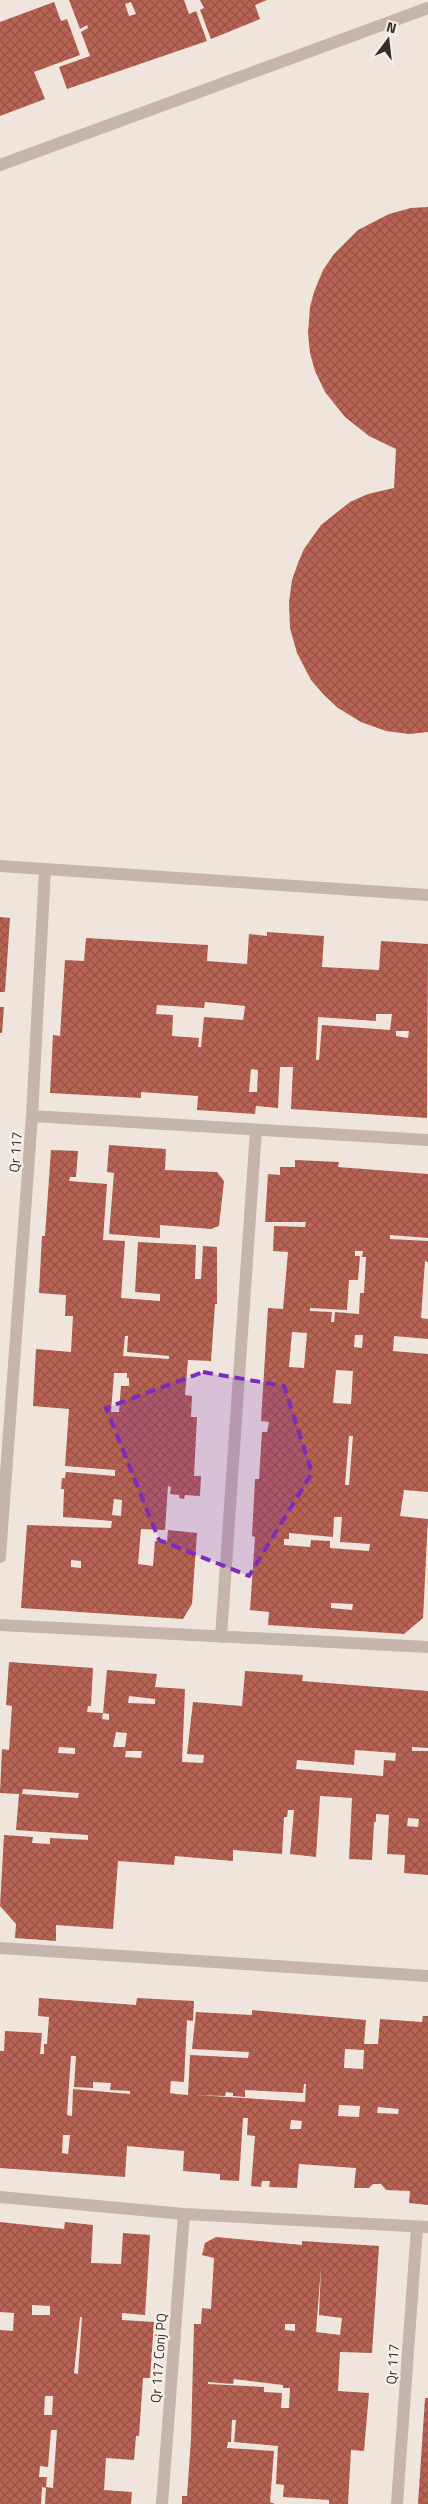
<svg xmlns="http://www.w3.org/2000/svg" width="428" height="2504" viewBox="0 0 428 2504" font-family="'Titillium Web',sans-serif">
<defs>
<pattern id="building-cross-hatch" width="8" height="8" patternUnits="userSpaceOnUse" patternTransform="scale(1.25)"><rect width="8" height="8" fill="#b86353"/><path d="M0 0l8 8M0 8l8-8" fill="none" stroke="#965245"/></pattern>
</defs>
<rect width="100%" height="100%" fill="#efe5dd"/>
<path fill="url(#building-cross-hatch)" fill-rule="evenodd" d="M69 0H184L189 14 196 11 207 41 67 89 59 67 90 56 81 32 88 28 87 25 80 29ZM131 2 136 14 129 16 125 4Z
M200 0H267L255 5 260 19 211 39 200 10 204 8Z
M54 2 61 21 67 19 80 55 34 72 45 99 0 116V22Z
M428 207V732L409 734 386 731 361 722 338 708 324 695 311 680 297 653 290 628 289 602 292 580 298 563 304 549 321 525 350 502 368 494 394 488 396 449 369 436 345 417 325 392 315 371 310 353 308 333 310 307 314 292 323 270 334 254 358 230 389 214 411 208Z
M0 917 10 918 5 992H0Z
M267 932 324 936 322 967 379 970 381 941 428 944 427 1118 291 1109 293 1067H280L278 1108 256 1106 255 1114 197 1110 198 1096 141 1092V1098L50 1093 53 1035 60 1036 65 960 84 961 86 938 208 945 207 961 247 964 249 934 267 936ZM205 1002 245 1006 244 1014 243 1020 204 1017 201 1047H198L199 1038 172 1036 173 1015 156 1014 157 1005 204 1008ZM376 1014H392L390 1030 322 1025 319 1060H316L318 1017 376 1021ZM396 1031H409L408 1038 396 1036ZM251 1069 258 1070 257 1092H249Z
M0 1007H4L2 1033H0Z
M109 1145 166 1149 165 1170 217 1172 224 1181 219 1226 211 1229 160 1225V1238L109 1234 114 1173 107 1172Z
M51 1150 78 1151 76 1177H70L69 1181 107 1184 103 1240 125 1241 121 1298 160 1301V1294L135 1292 138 1242 196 1245 195 1279H201L203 1246 217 1247V1304H215L211 1361 188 1360 185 1395 192 1396 191 1417H197L194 1476H201L200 1496 185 1495 184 1499 179 1498V1495L170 1494 171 1487 168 1486 165 1530 141 1529 138 1564 153 1566 155 1541 167 1542 168 1530 197 1533 192 1604 183 1619 21 1608 27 1525 111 1528 112 1521 63 1517 64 1489H61L62 1478H65L66 1472 115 1476V1470L65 1466 69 1409 33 1406 36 1349 71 1352 73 1316H65L66 1295 39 1293 42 1236H45ZM125 1336H128L127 1352 169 1356V1359L123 1356ZM114 1373H127V1378H129V1386H121L119 1412H111ZM114 1499 122 1500 121 1516 112 1515ZM71 1560 81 1561V1568L71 1567Z
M295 1160 339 1162 338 1167 428 1174V1238L390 1235V1239L428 1241V1262L425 1261 421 1318 428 1319V1339L394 1336 393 1351 428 1354V1492L404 1490 400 1516 428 1519 423 1618 404 1634 268 1625 269 1612 250 1610 255 1537 252 1536 255 1479H259L262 1432H267L269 1422 261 1421 268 1308 283 1309 288 1252 273 1251 274 1226 305 1227 306 1222H265L268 1174 280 1175V1167H295ZM355 1251H363L362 1257H366L364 1293H360L359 1314 335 1312 334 1322H331L332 1312 310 1311V1308L347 1310 349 1280H358L360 1256H355ZM292 1332 307 1333 304 1368 289 1367ZM355 1335H363L362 1348 354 1347ZM336 1370 353 1371 351 1404 333 1403ZM349 1436H353L349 1485H345ZM334 1517H342L340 1542 370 1544 369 1551 330 1548V1541L311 1540 310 1547 284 1545V1539H289V1533L333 1537ZM331 1603 353 1604 352 1610 331 1608Z
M9 1662 93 1668 91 1706H88L87 1712 103 1713 102 1719 109 1720V1714L103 1713 107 1670 157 1674 155 1687 185 1689 182 1762 203 1763 204 1755 187 1754 193 1702 242 1706 245 1671 303 1675 302 1681 428 1691V1748L412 1747V1751H428V1875L404 1873 405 1855 387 1854 389 1815 376 1814V1822H374L372 1860 349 1859 352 1798 320 1796 316 1857 290 1854 294 1810H288L287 1817H284L282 1854 233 1850V1861L175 1856 174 1865 118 1861 113 1929 56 1925V1941L15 1938 16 1924 0 1906 4 1835 33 1837 32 1843 50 1844V1838L88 1840V1835L16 1830 19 1794 0 1793 2 1749 9 1750 12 1706 6 1705ZM129 1696 155 1699V1704L128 1703ZM116 1732 127 1733 125 1747H113ZM59 1747 75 1748V1754L58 1753ZM355 1750 396 1753 395 1761 384 1760 383 1776 296 1769 297 1760 354 1765ZM126 1751H142L141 1758 125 1757ZM23 1789 79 1793 78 1798 22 1794ZM408 1818 419 1819 418 1827 407 1826Z
M39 1998 136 2005 137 1998 194 2001 193 2021 187 2020 184 2082 171 2081 170 2093 176 2094 188 2095 190 2055 248 2058 249 2052 192 2049 196 2012 252 2015V2010L366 2020 364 2044H378L380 2019 422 2022 423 2016H428V2205L409 2203 410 2191 386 2190 381 2184H373L369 2188H354L356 2168 299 2164 297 2188 269 2187 270 2181H262L261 2187 251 2186 255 2136 247 2135 248 2118H243L239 2181 220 2180V2174L183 2171 184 2151 127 2146 125 2177 0 2168V2051H4L5 2031 42 2033 40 2054H44V2044H47L49 2017 38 2016ZM345 2049 364 2050 363 2069 344 2068ZM71 2056H76L74 2087 93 2088V2082L111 2083 110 2090 130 2091V2094L73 2089 72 2116 67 2115ZM304 2084H306L305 2102 196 2095 225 2096 226 2092 233 2093V2096L245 2097V2090L303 2093ZM339 2105 360 2106 359 2117 338 2116ZM378 2107 399 2109 398 2114 377 2113ZM291 2120 302 2121 301 2129H290ZM63 2135H70L68 2154 62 2153Z
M0 2222 64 2229 65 2222 93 2225 91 2263 121 2264 123 2233 150 2235 145 2315 122 2313V2320L154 2322 150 2378H143L139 2436H136L134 2460 106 2458 104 2490 132 2492 131 2504H45L46 2488 42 2487 41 2504H0V2330L13 2331 14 2313 0 2312ZM32 2305 50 2306V2315H32ZM80 2317H82L78 2374 74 2373ZM45 2396H53L52 2415H44ZM51 2430H57L53 2488 46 2487 47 2477H39L40 2466 48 2467Z
M216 2237 302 2245V2241L379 2246 372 2353 340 2352 338 2391 369 2393 364 2451 351 2450 348 2504H329V2500L283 2497 284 2485 276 2484 278 2446 234 2442 236 2420H232L231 2442H228L227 2448 274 2451 270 2502 275 2504H182V2496H187L191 2439 194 2324H201L202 2308 211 2309 214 2258 202 2255 205 2243ZM321 2267 319 2315 342 2318 340 2335 316 2332ZM285 2324H295V2331L285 2330ZM234 2379 283 2385V2388H290L289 2408H281L282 2393 264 2392V2387L208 2384V2382L233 2384Z
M425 2398H428V2504H418Z"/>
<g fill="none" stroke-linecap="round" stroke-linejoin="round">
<path stroke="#c6b5ab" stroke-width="12" d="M0 165 428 8
M0 866 428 895
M32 1116 428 1140
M0 1557 32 1116 45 869
M0 1625 428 1647
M221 1637 256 1130
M0 1948 428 1976
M0 2197 184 2214 428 2227
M162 2504 184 2214
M397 2504 417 2227"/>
</g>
<path fill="#7b2cbf" fill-opacity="0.2" stroke="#7b2cbf" stroke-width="4" stroke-dasharray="10 6" stroke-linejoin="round" d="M203 1372 284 1386 312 1473 249 1576 159 1540 106 1408Z"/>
<g text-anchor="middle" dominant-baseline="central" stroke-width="4.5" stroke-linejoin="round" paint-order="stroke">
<g font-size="14" fill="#352c29" stroke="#f7f0e9">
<text transform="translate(15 1152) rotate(-86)">Qr 117</text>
<text transform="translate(158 2358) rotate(-86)">Qr 117 Conj PQ</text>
<text transform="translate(392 2364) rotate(-86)">Qr 117</text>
</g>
</g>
<g transform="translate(388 40) rotate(15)" stroke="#f7f0e9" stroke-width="4" paint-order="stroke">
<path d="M0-4L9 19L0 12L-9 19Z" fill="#352c29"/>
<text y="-8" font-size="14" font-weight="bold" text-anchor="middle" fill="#352c29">N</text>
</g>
</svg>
